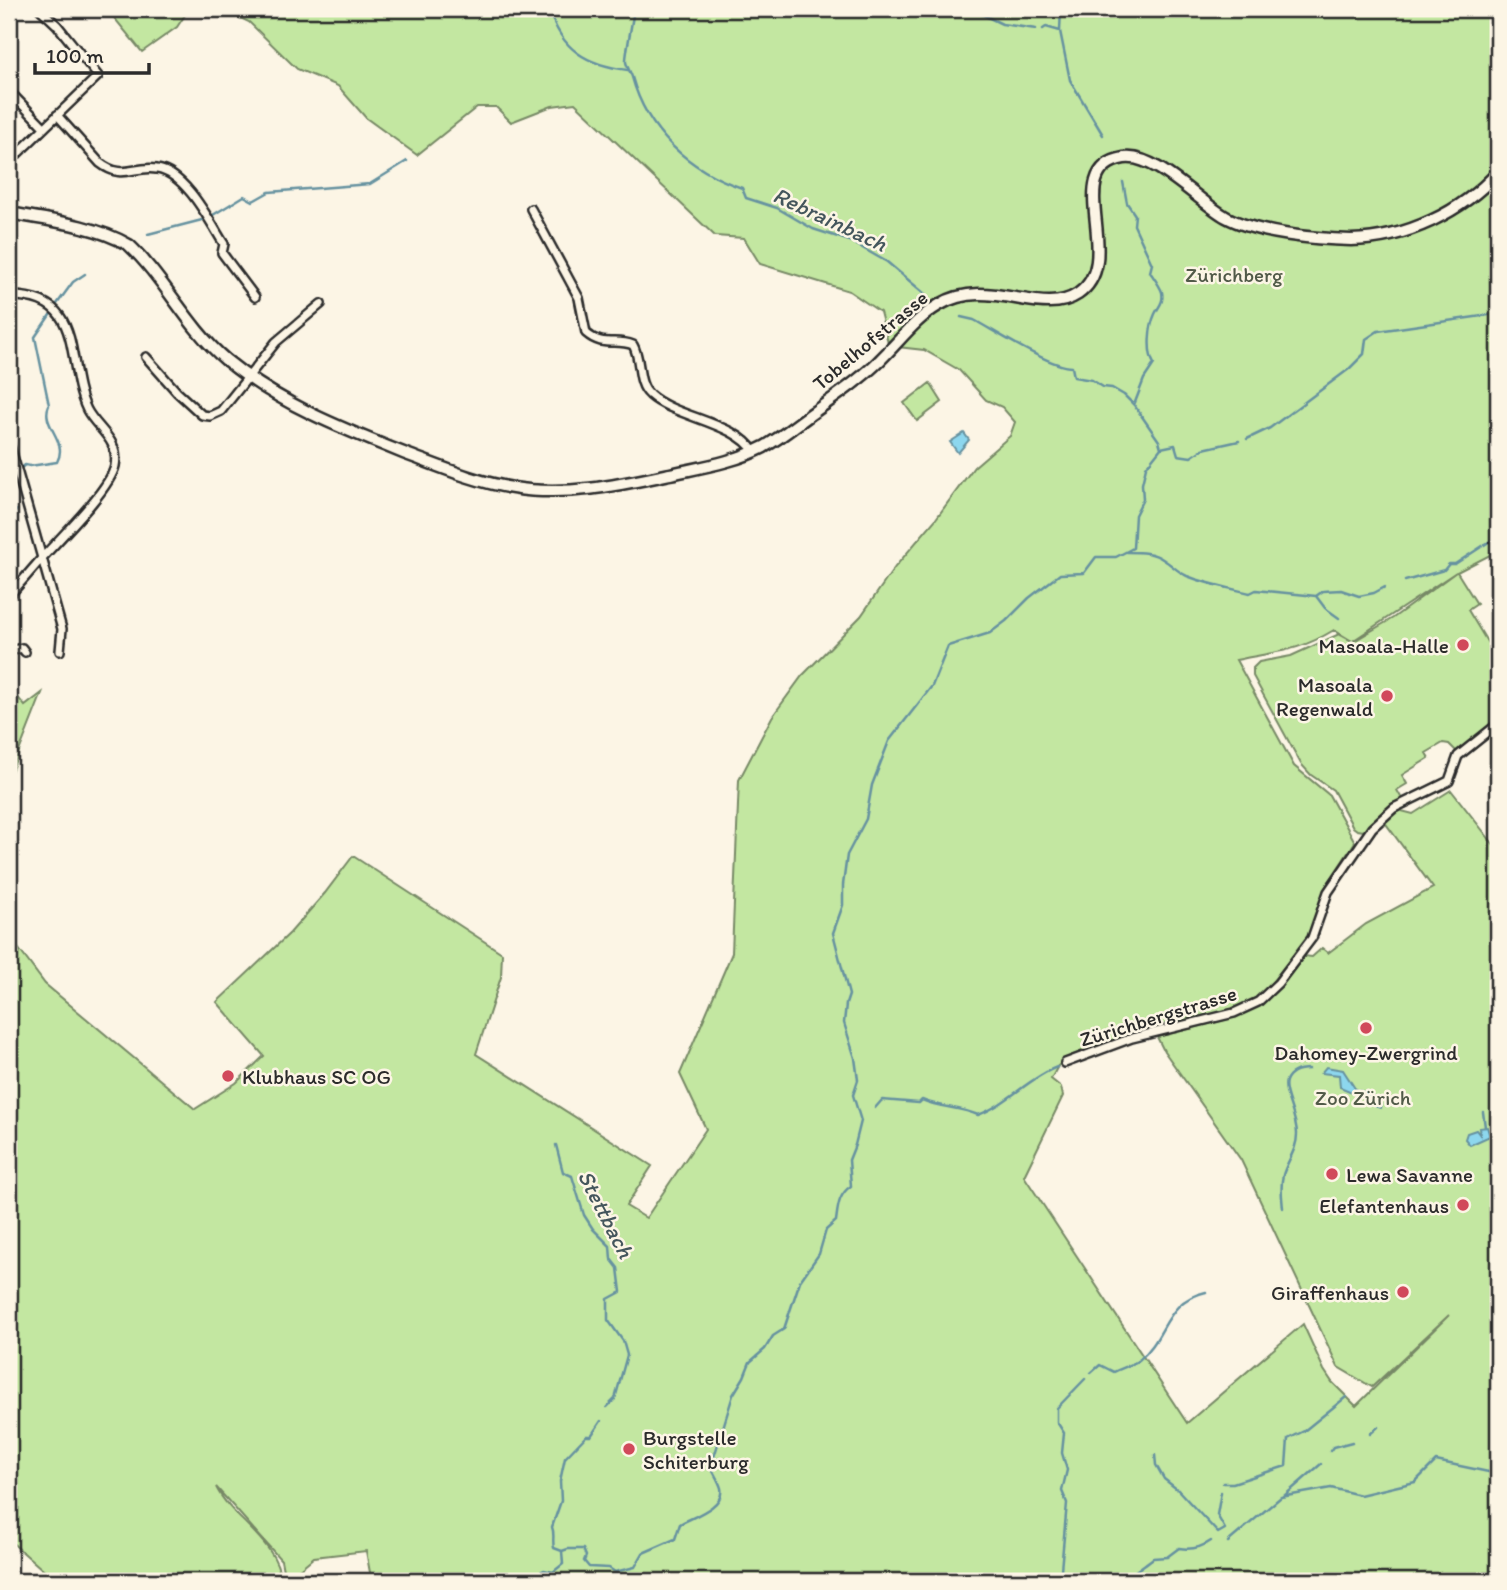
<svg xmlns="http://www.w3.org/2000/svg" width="1507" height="1590" viewBox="0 0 1507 1590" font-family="Itim,sans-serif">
<rect width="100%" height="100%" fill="#fcf5e5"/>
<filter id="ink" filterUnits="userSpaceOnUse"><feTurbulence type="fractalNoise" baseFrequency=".0143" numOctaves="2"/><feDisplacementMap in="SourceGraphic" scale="14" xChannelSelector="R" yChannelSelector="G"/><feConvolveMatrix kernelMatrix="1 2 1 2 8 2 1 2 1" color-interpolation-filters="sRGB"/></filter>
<g filter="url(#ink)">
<path fill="#c3e7a1" stroke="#778966" stroke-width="2" fill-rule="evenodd" d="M107 9H189L177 27 142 52Z
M221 9H1498V551L1457 572 1477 604 1468 610 1498 660V671L1493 675 1498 685V720L1457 752 1449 744 1443 743 1426 753 1429 758 1402 775 1407 784 1397 790 1402 799 1391 805 1394 812 1398 810 1413 814 1451 790 1498 850V1581H365L371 1578 366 1551 314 1557 285 1581 281 1560 216 1487C232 1520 278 1541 281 1581H71L50 1576 9 1540V936L45 984 195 1109 236 1083 264 1056 217 1002 290 933 325 893 353 856 502 953 501 977 476 1054 652 1166 626 1206 646 1218 706 1129 680 1074 732 953 739 780 772 717 802 676 861 616 895 567 935 520 974 467 1010 436 1015 422 1002 407 986 400 959 370 924 350 889 346 880 312 849 291 760 264 744 238 715 236 575 103 552 106 511 122 496 107H477L417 155 366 118 338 86 297 69 249 22ZM1456 572 1393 618 1354 641V640ZM1334 630 1352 641 1339 634 1291 656 1259 662 1253 668V676L1301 764 1311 775 1333 790 1353 827 1357 830 1364 831 1385 809 1389 816 1384 821 1433 888 1366 924 1328 953 1322 948 1312 957 1304 956 1285 982 1259 1006 1232 1018 1157 1037 1164 1051 1241 1160 1338 1367 1372 1387 1449 1315 1356 1406 1332 1382 1324 1370 1303 1324 1187 1423 1024 1176 1063 1096 1061 1087 1051 1079 1058 1066 1068 1057 1102 1043 1243 1006 1256 999 1268 987 1309 935 1325 888 1355 842 1329 795 1294 766 1236 660C1276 651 1296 653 1334 630Z
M930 383 942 402 917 421 904 403Z
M9 686 25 706 42 693 9 777Z"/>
<path fill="#8dd7ee" stroke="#6692a0" stroke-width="2" d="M964 433 969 440 958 453 950 442Z
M1326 1067 1343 1070 1356 1090 1368 1093 1381 1104 1380 1108 1372 1105 1369 1099 1340 1087 1339 1075 1321 1073Z
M1487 1127 1490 1136 1470 1145 1465 1139 1467 1133 1476 1130 1480 1135 1479 1128Z"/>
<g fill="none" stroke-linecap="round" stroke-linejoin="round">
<path stroke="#6692a0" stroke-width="2.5" d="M549 9C561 50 587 65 628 70
M634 9C633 18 625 57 626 62 627 67 631 73 632 77 647 132 689 170 742 188L746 198 777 208 813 229 850 241 887 262 925 294
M971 9 1002 24 1036 29
M1061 9 1060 31 1070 80 1103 135
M1043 29 1046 27 1060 31
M1123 182 1127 203 1135 215 1134 225 1152 264 1150 272C1154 278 1160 286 1162 292 1164 302 1159 306 1155 314 1149 327 1147 352 1154 364L1144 379 1134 405
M213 215 244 196 253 201 269 192 370 184 407 161
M148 234 202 220
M57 304 73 282 85 274
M1497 314 1498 313
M1247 439 1270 428 1349 369 1364 354 1366 339 1378 331 1489 315
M1161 448 1175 445 1178 455 1191 457 1203 449 1239 441
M21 468 25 465 30 466 57 462C69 440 40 426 49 405L35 337 50 315
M9 518 17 510
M1127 552C1139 552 1154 552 1164 560 1172 565 1178 572 1187 576 1207 584 1229 588 1250 593L1256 590 1316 596 1323 591 1341 590 1359 596 1374 593 1385 587
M1405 581 1444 570 1449 564H1455L1498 536
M1316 596 1325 608 1339 618
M875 1108 882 1100 919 1103 922 1100C941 1108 960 1107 978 1115 1006 1105 1030 1077 1057 1067
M1483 1112 1485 1127
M556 1145 563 1172 572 1176 584 1215 593 1229 610 1246 611 1259 618 1268 621 1292 608 1299V1320L623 1341 627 1355 615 1399 607 1407
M1283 1208C1282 1198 1280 1186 1283 1175 1287 1161 1297 1150 1297 1134 1297 1116 1282 1092 1286 1081 1290 1071 1299 1069 1309 1069
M1492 1275 1498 1274
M1091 1373 1100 1365 1114 1372C1122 1368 1132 1365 1139 1360 1167 1338 1164 1301 1206 1292
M1370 1434 1378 1427
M1330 1451 1333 1447 1352 1442
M1155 1455 1156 1465 1164 1479 1178 1490 1218 1533 1225 1529 1217 1515 1221 1492
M1223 1483H1233L1286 1466 1288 1439 1304 1431 1346 1397
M1284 1496 1321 1464
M1228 1542 1281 1497 1331 1488 1360 1495 1415 1482 1436 1461 1498 1474
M562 1551 554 1548C552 1540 555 1534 552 1527L561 1501 560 1481 565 1458 586 1436H591L601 1421
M532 1581 536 1574 544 1570 553 1572 563 1564 562 1551 568 1549H583L586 1556 584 1561 589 1567 609 1568 615 1572 635 1567 643 1553 675 1539 680 1524C692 1517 725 1507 721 1488 719 1481 714 1474 711 1467L733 1395 744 1377 750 1362 765 1349 773 1336 784 1329 800 1281 819 1254 826 1230 836 1221C838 1207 838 1195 851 1186L849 1160 855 1145 861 1121 853 1095 858 1080 855 1058 844 1023 846 1004 849 995 833 933 843 905V885L847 855 866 819 872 785 889 741 932 686 948 646 990 633 1006 621 1029 598 1060 574 1084 573 1096 557H1116L1133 548 1135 515 1143 499 1142 484 1146 467 1161 448 1159 441 1134 405 1124 395 1112 388 1103 387 1092 380 1074 377 1072 367C1050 367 996 332 974 320L961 317
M1060 1581 1067 1503 1062 1491 1067 1470 1062 1453 1064 1433 1057 1422V1408L1085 1379
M1128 1581C1133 1570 1144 1566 1153 1558L1167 1557 1179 1548C1191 1550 1201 1548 1211 1541"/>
<g stroke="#2b2b2b" stroke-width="12">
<path id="street" d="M9 91 44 127
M57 115 100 163C123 181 134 165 157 169 186 173 210 222 224 244L222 253 255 297
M9 162 98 76 57 25 40 9
M531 209 579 298 586 333C603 348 616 338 633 345 642 360 636 383 650 395 674 417 738 423 754 452
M9 296C87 295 64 362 87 410 97 429 120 440 115 466 110 489 60 538 42 558L62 629 60 651
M146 357 177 392 202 415 210 416 221 411 276 342 321 304
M9 442 42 558 9 596
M1495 641 1498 639
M9 651 22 648 25 652
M1065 1063 1132 1038 1234 1013 1258 1002 1278 983 1312 938 1328 892 1372 828 1394 808 1449 781 1458 756 1498 724"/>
</g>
<g stroke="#2b2b2b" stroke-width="15">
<path id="secondary" d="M9 213C48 220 94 225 129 245 165 279 187 327 226 360 279 404 343 429 406 454 441 467 476 482 513 488 566 497 619 485 670 474 702 467 735 462 764 447 782 437 797 424 814 412 836 396 859 381 879 361 899 342 915 319 939 305 989 275 1041 319 1078 294 1128 260 1059 169 1124 158 1155 153 1199 202 1226 217 1257 234 1316 239 1351 240 1406 239 1462 212 1498 172"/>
</g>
<use href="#street" stroke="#fcf5e5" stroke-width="7"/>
<use href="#secondary" stroke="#fcf5e5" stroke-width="10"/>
</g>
</g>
<g fill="#d1495b" stroke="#fcf5e5" stroke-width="2.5">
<circle cx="1463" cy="645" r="7"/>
<circle cx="1387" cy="696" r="7"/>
<circle cx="1366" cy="1028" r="7"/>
<circle cx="228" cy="1076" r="7"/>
<circle cx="1332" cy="1174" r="7"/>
<circle cx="1463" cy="1205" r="7"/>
<circle cx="1403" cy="1292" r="7"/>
<circle cx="629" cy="1449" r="7"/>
</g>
<g text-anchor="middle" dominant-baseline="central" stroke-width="5" stroke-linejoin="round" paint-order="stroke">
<g font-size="21" fill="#515a48" stroke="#fcf5e5">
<text x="1234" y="274">Zürichberg</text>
<text x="1363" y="1097">Zoo Zürich</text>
</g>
<g font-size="21" fill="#2b2b2b" stroke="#fcf5e5">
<text transform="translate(870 340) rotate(-40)">Tobelhofstrasse</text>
<text transform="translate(1158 1016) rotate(-17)">Zürichbergstrasse</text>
</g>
<g font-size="21" fill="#2b2b2b" stroke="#fcf5e5" text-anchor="end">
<text x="1449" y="645">Masoala-Halle</text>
<text x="1373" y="684">Masoala<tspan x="1373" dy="24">Regenwald</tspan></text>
<text x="1366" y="1052" text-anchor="middle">Dahomey-Zwergrind</text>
<text x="242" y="1076" text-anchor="start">Klubhaus SC OG</text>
<text x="1346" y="1174" text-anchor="start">Lewa Savanne</text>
<text x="1449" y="1205">Elefantenhaus</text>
<text x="1389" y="1292">Giraffenhaus</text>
<text x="643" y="1437" text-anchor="start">Burgstelle<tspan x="643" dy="24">Schiterburg</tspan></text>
</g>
<g font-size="23" font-style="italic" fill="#44565c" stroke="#fcf5e5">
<text transform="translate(830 219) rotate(25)">Rebrainbach</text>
<text transform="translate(606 1214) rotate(63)">Stettbach</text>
</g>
</g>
<rect width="1507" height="1590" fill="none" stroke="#fcf5e5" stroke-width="35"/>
<rect x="18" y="18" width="1472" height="1555" fill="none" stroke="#2b2b2b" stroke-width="2.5" filter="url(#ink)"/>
<path d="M35 63v10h114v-10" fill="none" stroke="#2b2b2b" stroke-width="3.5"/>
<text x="46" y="63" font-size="21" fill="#2b2b2b" stroke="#fcf5e5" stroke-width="5" paint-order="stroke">100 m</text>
</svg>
